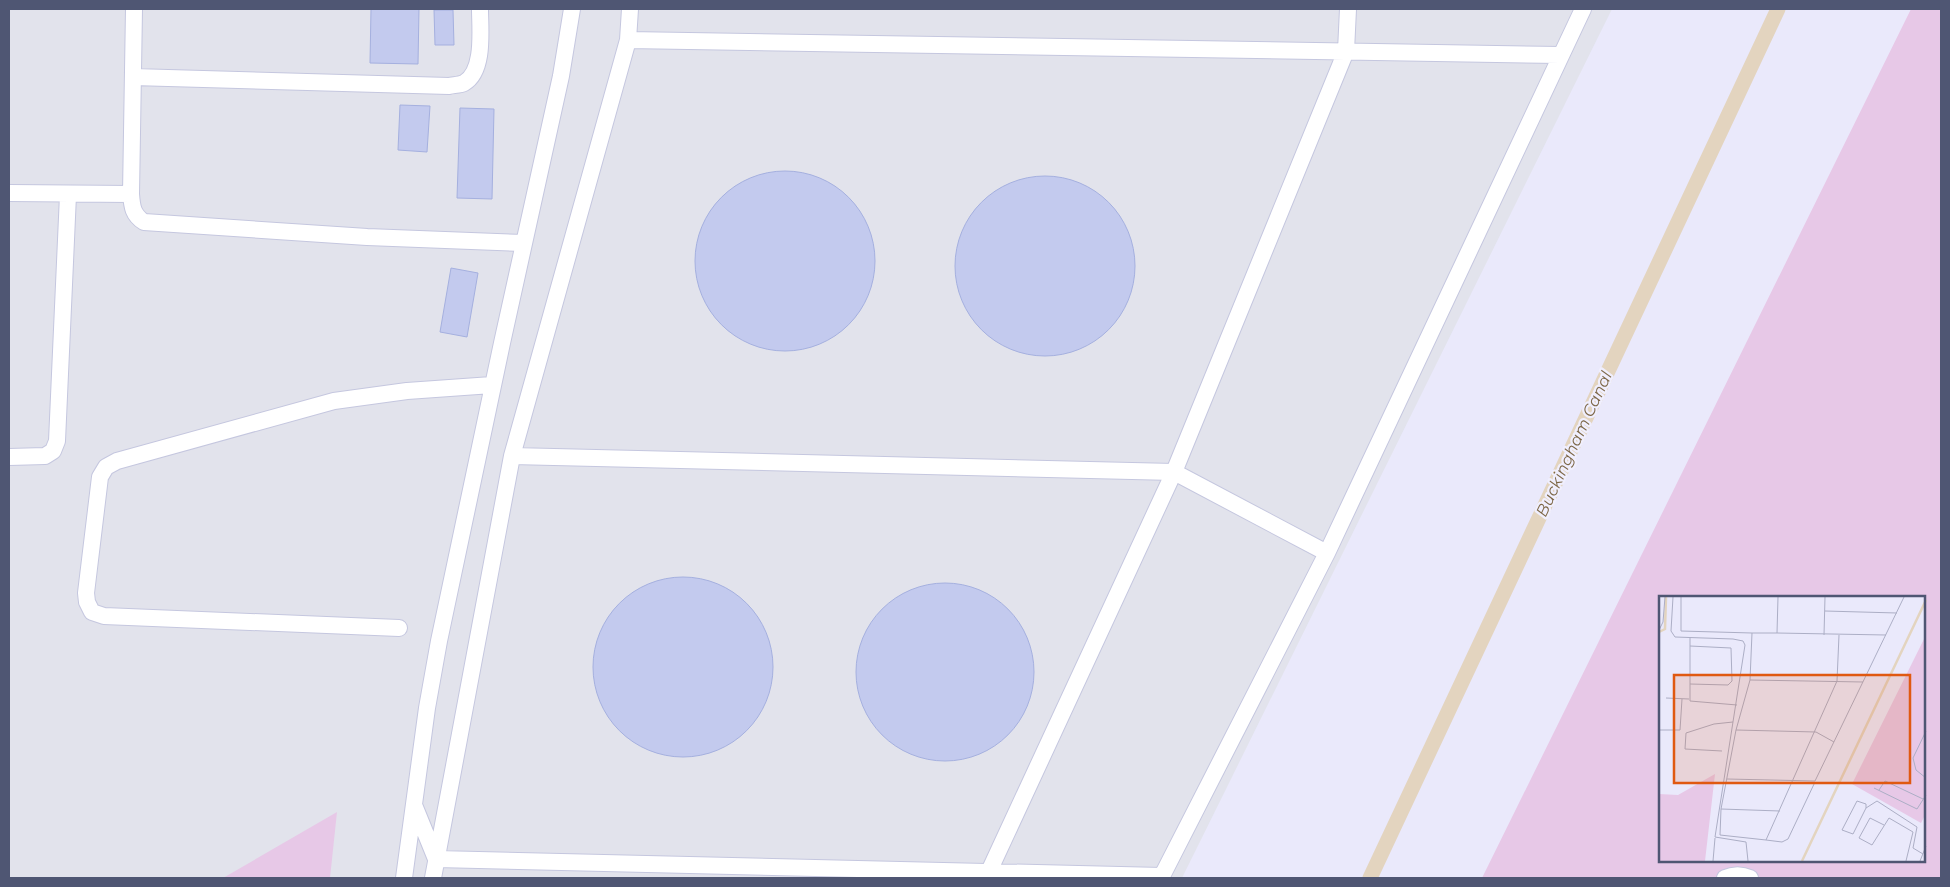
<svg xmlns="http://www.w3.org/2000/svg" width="1950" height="887" viewBox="0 0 1950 887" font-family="Montserrat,sans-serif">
<rect width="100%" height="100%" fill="#eae9fb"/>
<path fill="#e2e3ec" d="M9 9H1612L1182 878H9Z"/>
<path fill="#e7c8e7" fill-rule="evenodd" d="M1911 9H1941V878H1482ZM1660 597H1924V861H1660Z
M337 812 330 878H223Z"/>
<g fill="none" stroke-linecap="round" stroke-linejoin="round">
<path stroke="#e3d4bf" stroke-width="15" d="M1370 878 1778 9"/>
</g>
<path fill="#c3caee" stroke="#a5b0df" d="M371 9H419L418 64 370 63Z
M434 10H453L454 45H435Z
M400 105 430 106 427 152 398 150Z
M460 108 494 109 492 199 457 198Z
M695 261a90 90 0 1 1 180 0a90 90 0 1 1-180 0Z
M955 266a90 90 0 1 1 180 0a90 90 0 1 1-180 0Z
M451 268 478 273 467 337 440 332Z
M593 667a90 90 0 1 1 180 0a90 90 0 1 1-180 0Z
M856 672a89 89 0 1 1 178 0a89 89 0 1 1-178 0Z"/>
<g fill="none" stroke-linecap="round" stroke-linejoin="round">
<g stroke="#c5c7df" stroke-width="18">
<path id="minor" d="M134 9 131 194C132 207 133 215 144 222L367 237 524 243
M628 40 1560 55
M133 77 449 86C453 85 460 85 464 83 485 71 480 29 480 9
M9 193 131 194
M512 456 1174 472 1327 553
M9 457 45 456 53 451 57 441 68 195
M399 628 104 616 92 612 87 602 86 593 100 477 106 467 117 461 334 401 407 391 492 385
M414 805 436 859 1162 876 1327 553 1583 9
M404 878 427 708 439 641 502 343 561 76 572 9
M433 878 512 456 628 40 630 9
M986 878 1174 472 1346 51 1348 9
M1725 878C1734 874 1741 874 1750 878"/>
</g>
<use href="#minor" stroke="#fff" stroke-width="16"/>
</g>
<g text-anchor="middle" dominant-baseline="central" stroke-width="4.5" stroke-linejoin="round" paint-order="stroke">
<g font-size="16" font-style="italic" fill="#7d6747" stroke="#f0effe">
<text transform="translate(1574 444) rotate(-65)">Buckingham Canal</text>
</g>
</g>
<g transform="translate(1659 596)">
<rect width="266" height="266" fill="#eae9fb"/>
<path d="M266 41 267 217 262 227 193 188ZM56 178 46 265H0V198L19 199Z" fill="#e7c8e7"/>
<path fill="none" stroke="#e3d4bf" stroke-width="2.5" d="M0 36 6 33 7 1M143 265 267 4"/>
<path fill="none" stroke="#acaec5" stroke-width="1" d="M14 1 12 35 16 41 74 43 84 45 86 49 56 241 87 246 89 265M22 1V35L93 37M119 1 118 37H93L91 84 77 134 62 213 61 239 107 244 178 85 180 39M166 15 238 17M0 34 4 26 6 1M118 37 227 39M165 39 166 1M31 42V105L78 109M91 84 204 86M31 88 69 89 73 85 72 52 31 50M7 102 30 103M0 134H21L23 103M77 134 157 136 175 146M267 135 254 162 257 174 267 182M63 155 26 153 27 137 55 128 74 126M68 183 156 185 245 1M215 192 258 213 267 199M220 194 226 185 264 203M207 212V208L198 205 183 234 194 238 207 212 218 205 258 231 254 252 264 258M62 213 121 215M225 229 211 222 200 242 213 249 230 222 254 236 247 265M107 244 123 246 129 243 156 186M54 265 56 242M261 265 267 250"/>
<path fill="#e05911" fill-opacity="0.15" stroke="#e05911" stroke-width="2.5" d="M15 79H251V187H15Z"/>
<rect width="266" height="266" fill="none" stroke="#4f5673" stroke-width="2.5"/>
</g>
<rect width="1950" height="887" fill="none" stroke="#4f5673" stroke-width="20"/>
</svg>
